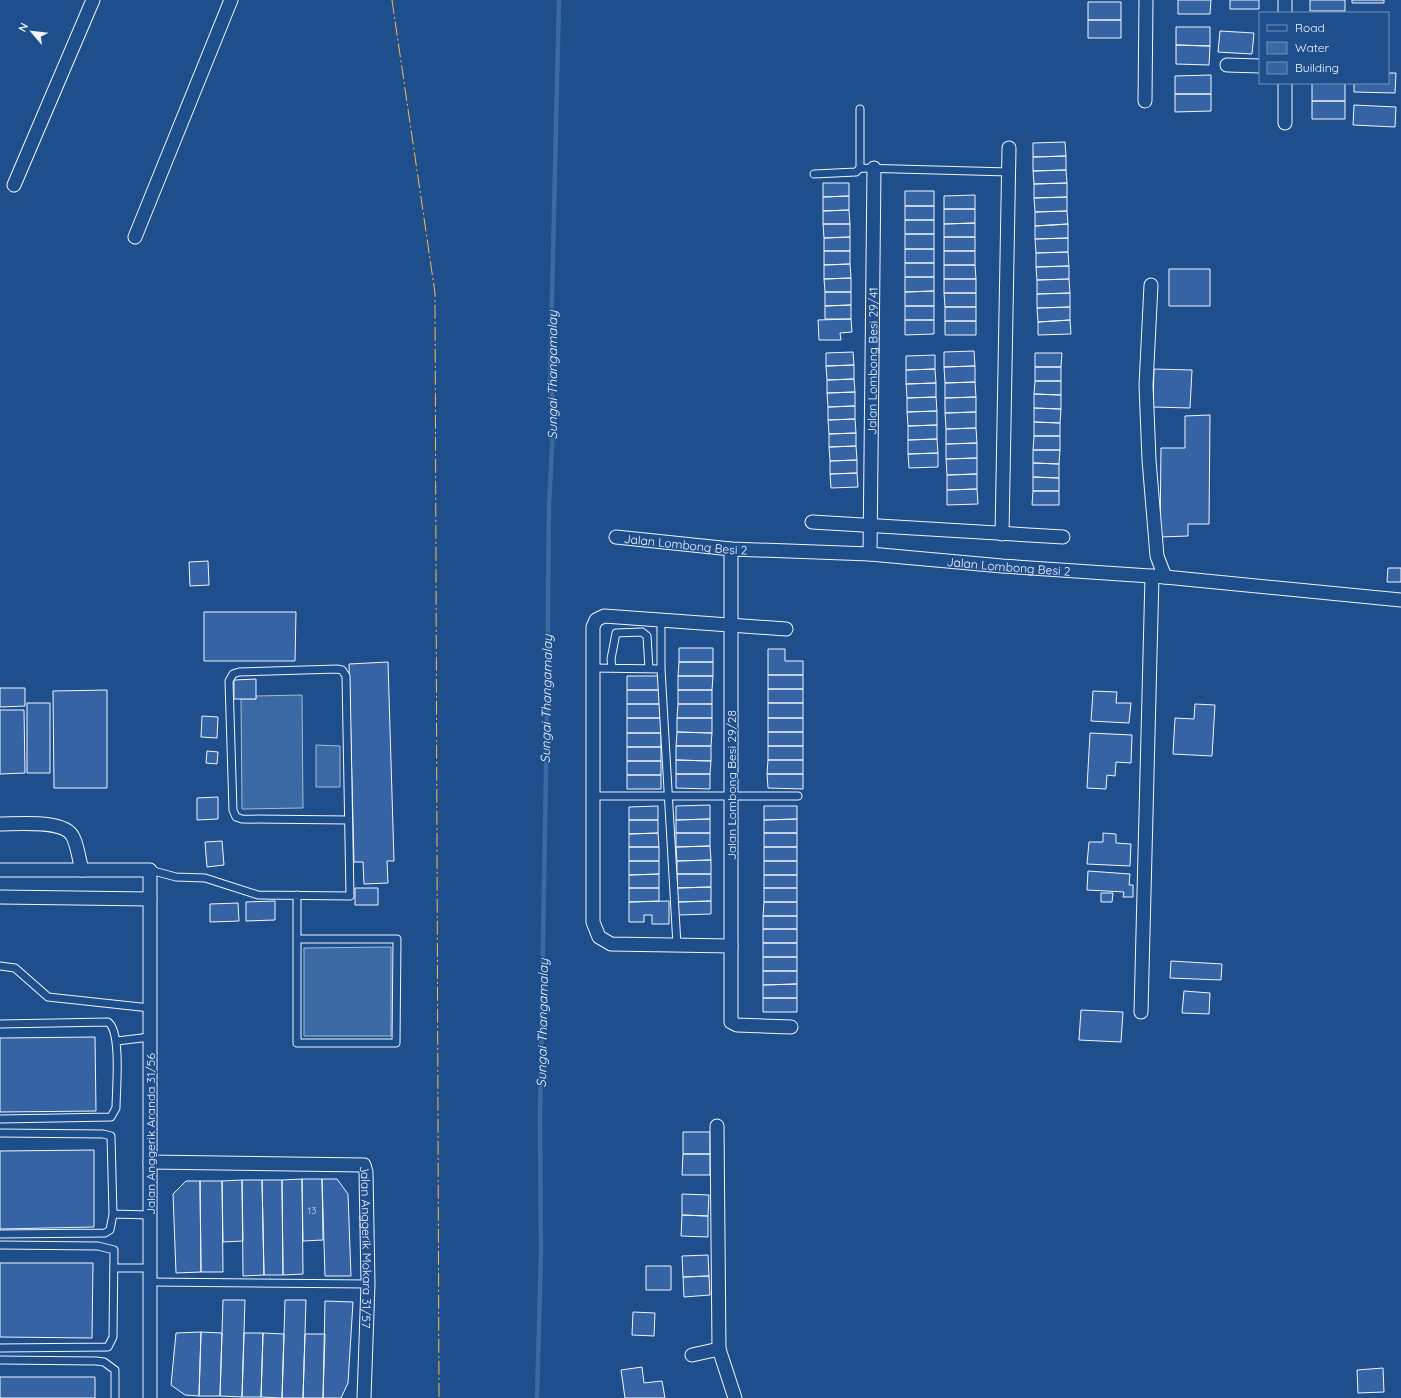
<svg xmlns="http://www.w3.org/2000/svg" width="1401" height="1398" viewBox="0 0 1401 1398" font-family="Quicksand,sans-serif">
<rect width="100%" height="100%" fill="#1f4e8c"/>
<path fill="#3b69a3" stroke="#a8bbd7" d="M302 695 303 808 242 809 241 699H256V696Z
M316 745 340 746V787H316Z
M391 947V1036H304V948Z"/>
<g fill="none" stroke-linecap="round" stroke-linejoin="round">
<path stroke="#3b69a3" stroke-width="4.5" d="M537 1398 541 1253 540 1116 547 711 549 505 554 409 550 381 559 0"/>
</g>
<path fill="#3563a3" stroke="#f2f6ff" d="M1178 0H1211L1210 14H1178Z
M1230 0H1259V9H1230Z
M1310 0H1345V11H1310Z
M1352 0H1384V3H1352Z
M1088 2H1121V20H1088Z
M1088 20H1121V38H1088Z
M1176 27H1210V46L1176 45Z
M1220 31 1254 33 1252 54 1218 52Z
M1176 45 1210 46 1209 65 1176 64Z
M1388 73H1396L1395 93 1354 92V83H1388Z
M1211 75V94H1175V76Z
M1312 83H1345V101H1312Z
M1175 94H1211V111L1175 112Z
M1312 101H1345V119H1312Z
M1354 105 1396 107 1395 127 1353 125Z
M1065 142 1066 156 1033 157V143Z
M1066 156V170L1033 171V157Z
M1066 170 1067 183 1034 184 1033 171Z
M823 183H849V196L823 197Z
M1067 183V197L1034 198V184Z
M905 191H934V206H905Z
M975 195V209H944V196Z
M849 196V210L823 211V197Z
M1067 197V211L1035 212 1034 198Z
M905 206H934V220H905Z
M944 209H975V223L944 224Z
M849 210 850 224H823V211Z
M1067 211 1068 224 1035 226V212Z
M905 220H934V234H905Z
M975 223V237H944V224Z
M823 224H850V237L824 238Z
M1068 224V238L1035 239V226Z
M905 234H934V249H905Z
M850 237V251H824V238Z
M944 237H975V251H944Z
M1068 238V252L1036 253 1035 239Z
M905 249H934V263H905Z
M824 251H850V264L824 265Z
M944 251H975V265H944Z
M1068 252 1069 266 1036 267V253Z
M905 263H934V277H905Z
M850 264 851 278 824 279V265Z
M944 265H975L976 279H944Z
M1069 266V279L1037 280 1036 267Z
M1169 269H1210V306H1169Z
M905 277H934V291L905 292Z
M851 278V292H825L824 279Z
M944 279H976V293H944Z
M1069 279 1070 293 1037 294V280Z
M934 291V306H905V292Z
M825 292H851V305L825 306Z
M944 293H976V307H945Z
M1070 293V307L1037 308V294Z
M851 305V319H825V306Z
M905 306H934V320H905Z
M945 307H976V321H945Z
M1070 307V320L1038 322 1037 308Z
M851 319 852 332 840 333 841 340H819L818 320Z
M905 320H934V334L905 335Z
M1070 320 1071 334 1038 335V322Z
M945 321H976V335H945Z
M974 351 975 366 944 367V352Z
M853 352 854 365 826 366V353Z
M1035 353H1062L1061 367H1035Z
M935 355V369L906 370V356Z
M854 365V379L827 380 826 366Z
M975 366V382L945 383 944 367Z
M1035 367H1061V381H1035Z
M935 369 936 383 906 384V370Z
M1154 369 1192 370 1190 408 1153 407Z
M854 379 855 392 827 393V380Z
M1035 381H1061V395L1034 394Z
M975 382 976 397 945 398V383Z
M936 383V397L907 398 906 384Z
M855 392V406L828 407 827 393Z
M1034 394 1061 395V409L1034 408Z
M936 397 937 411 907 412V398Z
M976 397V412L945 413V398Z
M855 406V419L828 420V407Z
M1034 408 1061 409 1060 423 1034 422Z
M937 411V425L908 426 907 412Z
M976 412V428L946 429 945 413Z
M1210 415 1209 524H1188V536L1160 537 1161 448H1185V416Z
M855 419 856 433 829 434 828 420Z
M1034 422 1060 423V436H1034Z
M937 425V439L908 440V426Z
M976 428 977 443 946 444V429Z
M856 433V446L829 447V434Z
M1034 436H1060V450H1033Z
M937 439 938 453 908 454V440Z
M977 443V458L946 459V444Z
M856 446 857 460 830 461 829 447Z
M1033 450H1060L1059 464 1033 463Z
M938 453V467L909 468 908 454Z
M977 458V474L947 475 946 459Z
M857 460V473L830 474V461Z
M1033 463 1059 464V478L1033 477Z
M857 473 858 487 831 488 830 474Z
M977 474V489L947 490V475Z
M1033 477 1059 478V491H1033Z
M977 489 978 504 947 505V490Z
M1033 491H1059V505H1032Z
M208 561 209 585 190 586 189 562Z
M1388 568H1401V582H1387Z
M204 612H296L295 661H204Z
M679 648H713V662H679Z
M768 649H785V661H803V675H768Z
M388 662 394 861H387L388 883 364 884 363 862H354L349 664Z
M679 662H713V676H678Z
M768 675H803V689H768Z
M627 676H661V690H627Z
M678 676H713L712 690H678Z
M256 679V699H234V680Z
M0 688H25V706L0 707Z
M768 689H803V703H768Z
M107 690V788H54L53 691Z
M627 690H661V704H627Z
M678 690H712V704H678Z
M1093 691 1117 692 1116 703H1131L1129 723 1091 721Z
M27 703H50V773H27Z
M768 703H803V718H768Z
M627 704H661V718H627Z
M678 704H712V718H677Z
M1195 704 1215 705 1212 756 1173 754 1175 718 1194 719Z
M0 710H24L25 773 0 774Z
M202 716 218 717 217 738 201 737Z
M627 718H661V733H627Z
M677 718H712V733L677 732Z
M768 718H803V732H768Z
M677 732 712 733 711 746H676Z
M768 732H803V746H768Z
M627 733H661V747H627Z
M1090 733 1132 735 1131 763 1116 762 1115 776 1107 775 1106 789 1087 788Z
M676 746H711V761L676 760Z
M768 746H803V760H768Z
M627 747H661V761H627Z
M207 751 218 752 217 764 206 763Z
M676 760 711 761 710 774H676Z
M768 760H803V774H767Z
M627 761H661V775H627Z
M676 774H710V789L676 788Z
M767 774H803V789L768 788Z
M627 775H661V789H627Z
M218 797V819L197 820V798Z
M710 805V819L676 820V806Z
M658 806V820H629V807Z
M764 806H797V819L764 820Z
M710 819V833H676V820Z
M797 819V833H764V820Z
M629 820H658V833L629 834Z
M658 833 659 847H629V834Z
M676 833H710V846L676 847Z
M764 833H797V847H764Z
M1103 833 1116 834V843L1131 844 1130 866 1087 864 1089 842H1103Z
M222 841 224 865 207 867 205 842Z
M710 846 711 860 677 861 676 847Z
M629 847H659V861H629Z
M764 847H797V861H764Z
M711 860V874H677V861Z
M629 861H659V874L629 875Z
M764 861H797V875H764Z
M1088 871 1130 874 1129 885H1133V897H1123L1124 892 1087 890Z
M659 874V888H629V875Z
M677 874H711V887L677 888Z
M764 875H797V888H764Z
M711 887V901L677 902V888Z
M355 888H378V905H355Z
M629 888H659V901L629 902Z
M764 888H797V902H764Z
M1101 893H1113L1112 902H1101Z
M275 901V920L246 921V902Z
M669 901V924H652V915H644V922H629V902Z
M711 901V914L678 915 677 902Z
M764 902H797V916H763Z
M238 903 239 921 210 922V904Z
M763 916H797V929H763Z
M763 929H797V943H763Z
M763 943H797V957H763Z
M763 957H797V971H763Z
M1171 961 1222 964 1221 980 1170 978Z
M763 971H797V984L763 985Z
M797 984V998H763V985Z
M1184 991 1210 993 1209 1014 1182 1013Z
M763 998H797V1012H763Z
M1081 1010 1123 1012 1121 1042 1079 1040Z
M95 1037 96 1111 0 1112V1038Z
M683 1132H710V1154H683Z
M94 1150V1227L0 1229V1151Z
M683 1154H710V1175H682Z
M302 1179 303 1274 283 1275 282 1180Z
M302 1179H322L323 1240 303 1241Z
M322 1179H337L348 1194 351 1276H325Z
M242 1180H262L264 1275 243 1276Z
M242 1180 243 1241 223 1242 222 1181Z
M262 1180H282L283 1275H264Z
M186 1181H200L201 1272 176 1273 173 1194Z
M200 1181H222L223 1272H201Z
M682 1194 709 1195 708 1216 682 1215Z
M682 1215 708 1216V1237L681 1236Z
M708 1255 709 1276 683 1277 682 1256Z
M0 1263H93L92 1338 0 1337Z
M646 1266H671V1290H646Z
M709 1276 710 1295 684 1297 683 1277Z
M223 1300H245L242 1397 220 1396Z
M285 1300H306L303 1398H282Z
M325 1301 353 1302 348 1383 341 1398H323Z
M633 1312 655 1313 654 1336 632 1335Z
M201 1332 199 1396 185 1395 171 1385 176 1333Z
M201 1332 222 1333 220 1396H199Z
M244 1333H263L261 1397H242Z
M263 1333 284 1334 282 1398 261 1397Z
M305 1334H325L323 1398H303Z
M642 1367 644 1383 662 1381 665 1398H625L621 1370Z
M1383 1368 1384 1392 1358 1393 1357 1370Z
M0 1377H95V1398H0Z"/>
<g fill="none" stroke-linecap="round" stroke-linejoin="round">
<g stroke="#f2f6ff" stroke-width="9">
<path id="service" d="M860 109V168L1009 172
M814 174 856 172 860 168
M661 620V669L677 945
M593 668 661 669
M612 668 611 659 616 633 642 632 647 636 649 669
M593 796H798
M150 870 176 877 205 878 258 895 350 896 346 676 342 670 337 669 239 672 233 674 229 681 233 810 236 817 242 819 348 820
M297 895V1043H396L397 939H297
M0 966 15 968 48 997 150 1008
M0 1024 108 1022C122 1032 116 1091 116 1108L111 1117 0 1119
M117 1041 150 1037
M0 1133 103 1134 111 1136 113 1214 110 1230 105 1233 0 1234
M113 1214 150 1215
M0 1245 98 1246 114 1250 113 1337 108 1347 0 1348
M114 1268H150
M150 1282 368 1284
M0 1360 96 1361 104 1362 115 1370V1398"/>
</g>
<g stroke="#f2f6ff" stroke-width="15">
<g id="minor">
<path d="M1285 0V13"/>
<path d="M1227 65 1260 66"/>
<path d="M1285 83V123"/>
<path d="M1145 101 1146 0"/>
<path d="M14 185 93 0"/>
<path d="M135 237 231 0"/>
<path d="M1151 285 1146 385 1149 460 1157 556 1165 577"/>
<path d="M812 522 1063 537"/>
<path d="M1002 534 1009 148"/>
<path id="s1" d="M616 537 731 549 870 554 1002 566 1165 577 1401 600"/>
<path d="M731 549V1022L737 1025 791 1027"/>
<path id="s2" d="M870 554 874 168"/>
<path d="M0 824C17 824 65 819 73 837 78 847 79 860 82 870"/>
<path d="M0 870H150V1398"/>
<path d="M0 897 150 899"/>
<path d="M731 946 611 944 599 937 593 922V627L596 620 604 616 786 629"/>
<path d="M1141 1012 1152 576"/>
<path d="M717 1126 719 1349"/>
<path id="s3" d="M150 1162 364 1165 366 1172 368 1284 364 1398"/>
<path d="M692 1355 719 1349 735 1398"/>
</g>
</g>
<use href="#service" stroke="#1f4e8c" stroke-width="7"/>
<use href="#minor" stroke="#1f4e8c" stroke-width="13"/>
<path stroke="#ffb74d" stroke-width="1" stroke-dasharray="14 3 2 3" stroke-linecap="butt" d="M392 0 435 293 439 1398"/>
</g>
<g text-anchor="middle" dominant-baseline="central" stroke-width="3" stroke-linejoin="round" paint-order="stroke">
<g font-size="10" fill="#c3d1e8">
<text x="312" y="1210">13</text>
</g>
<g font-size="12" fill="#f2f6ff" stroke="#1f4e8c">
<text stroke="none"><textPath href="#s2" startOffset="193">Jalan Lombong Besi 29/41</textPath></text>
<text stroke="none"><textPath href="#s1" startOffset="70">Jalan Lombong Besi 2</textPath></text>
<text stroke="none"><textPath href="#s1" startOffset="394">Jalan Lombong Besi 2</textPath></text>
<text transform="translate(731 785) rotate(-90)">Jalan Lombong Besi 29/28</text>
<text transform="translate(150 1134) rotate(-90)">Jalan Anggerik Aranda 31/56</text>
<text stroke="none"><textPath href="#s3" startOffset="296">Jalan Anggerik Mokara 31/57</textPath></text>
</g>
<g font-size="13" font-style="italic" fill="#f2f6ff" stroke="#1f4e8c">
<text transform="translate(552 375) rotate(-90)">Sungai Thangamalay</text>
<text transform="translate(546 699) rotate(-89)">Sungai Thangamalay</text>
<text transform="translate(542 1023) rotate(-89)">Sungai Thangamalay</text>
</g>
</g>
<rect x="1259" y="12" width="130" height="72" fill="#1f4e8c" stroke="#7391ba"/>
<rect x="1267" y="25" width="20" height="6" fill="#1f4e8c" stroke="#7391ba"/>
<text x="1295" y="32" font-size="12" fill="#f2f6ff">Road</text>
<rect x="1267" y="42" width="20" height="12" fill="#3b69a3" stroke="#7391ba"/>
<text x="1295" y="52" font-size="12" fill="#f2f6ff">Water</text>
<rect x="1267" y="62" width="20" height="12" fill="#3563a3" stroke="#7391ba"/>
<text x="1295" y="72" font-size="12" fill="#f2f6ff">Building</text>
<g transform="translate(32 32) rotate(298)" stroke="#1f4e8c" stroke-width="3" paint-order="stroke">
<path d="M0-3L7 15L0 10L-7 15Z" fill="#f2f6ff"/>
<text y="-6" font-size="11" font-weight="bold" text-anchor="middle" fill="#f2f6ff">N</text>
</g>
</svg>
